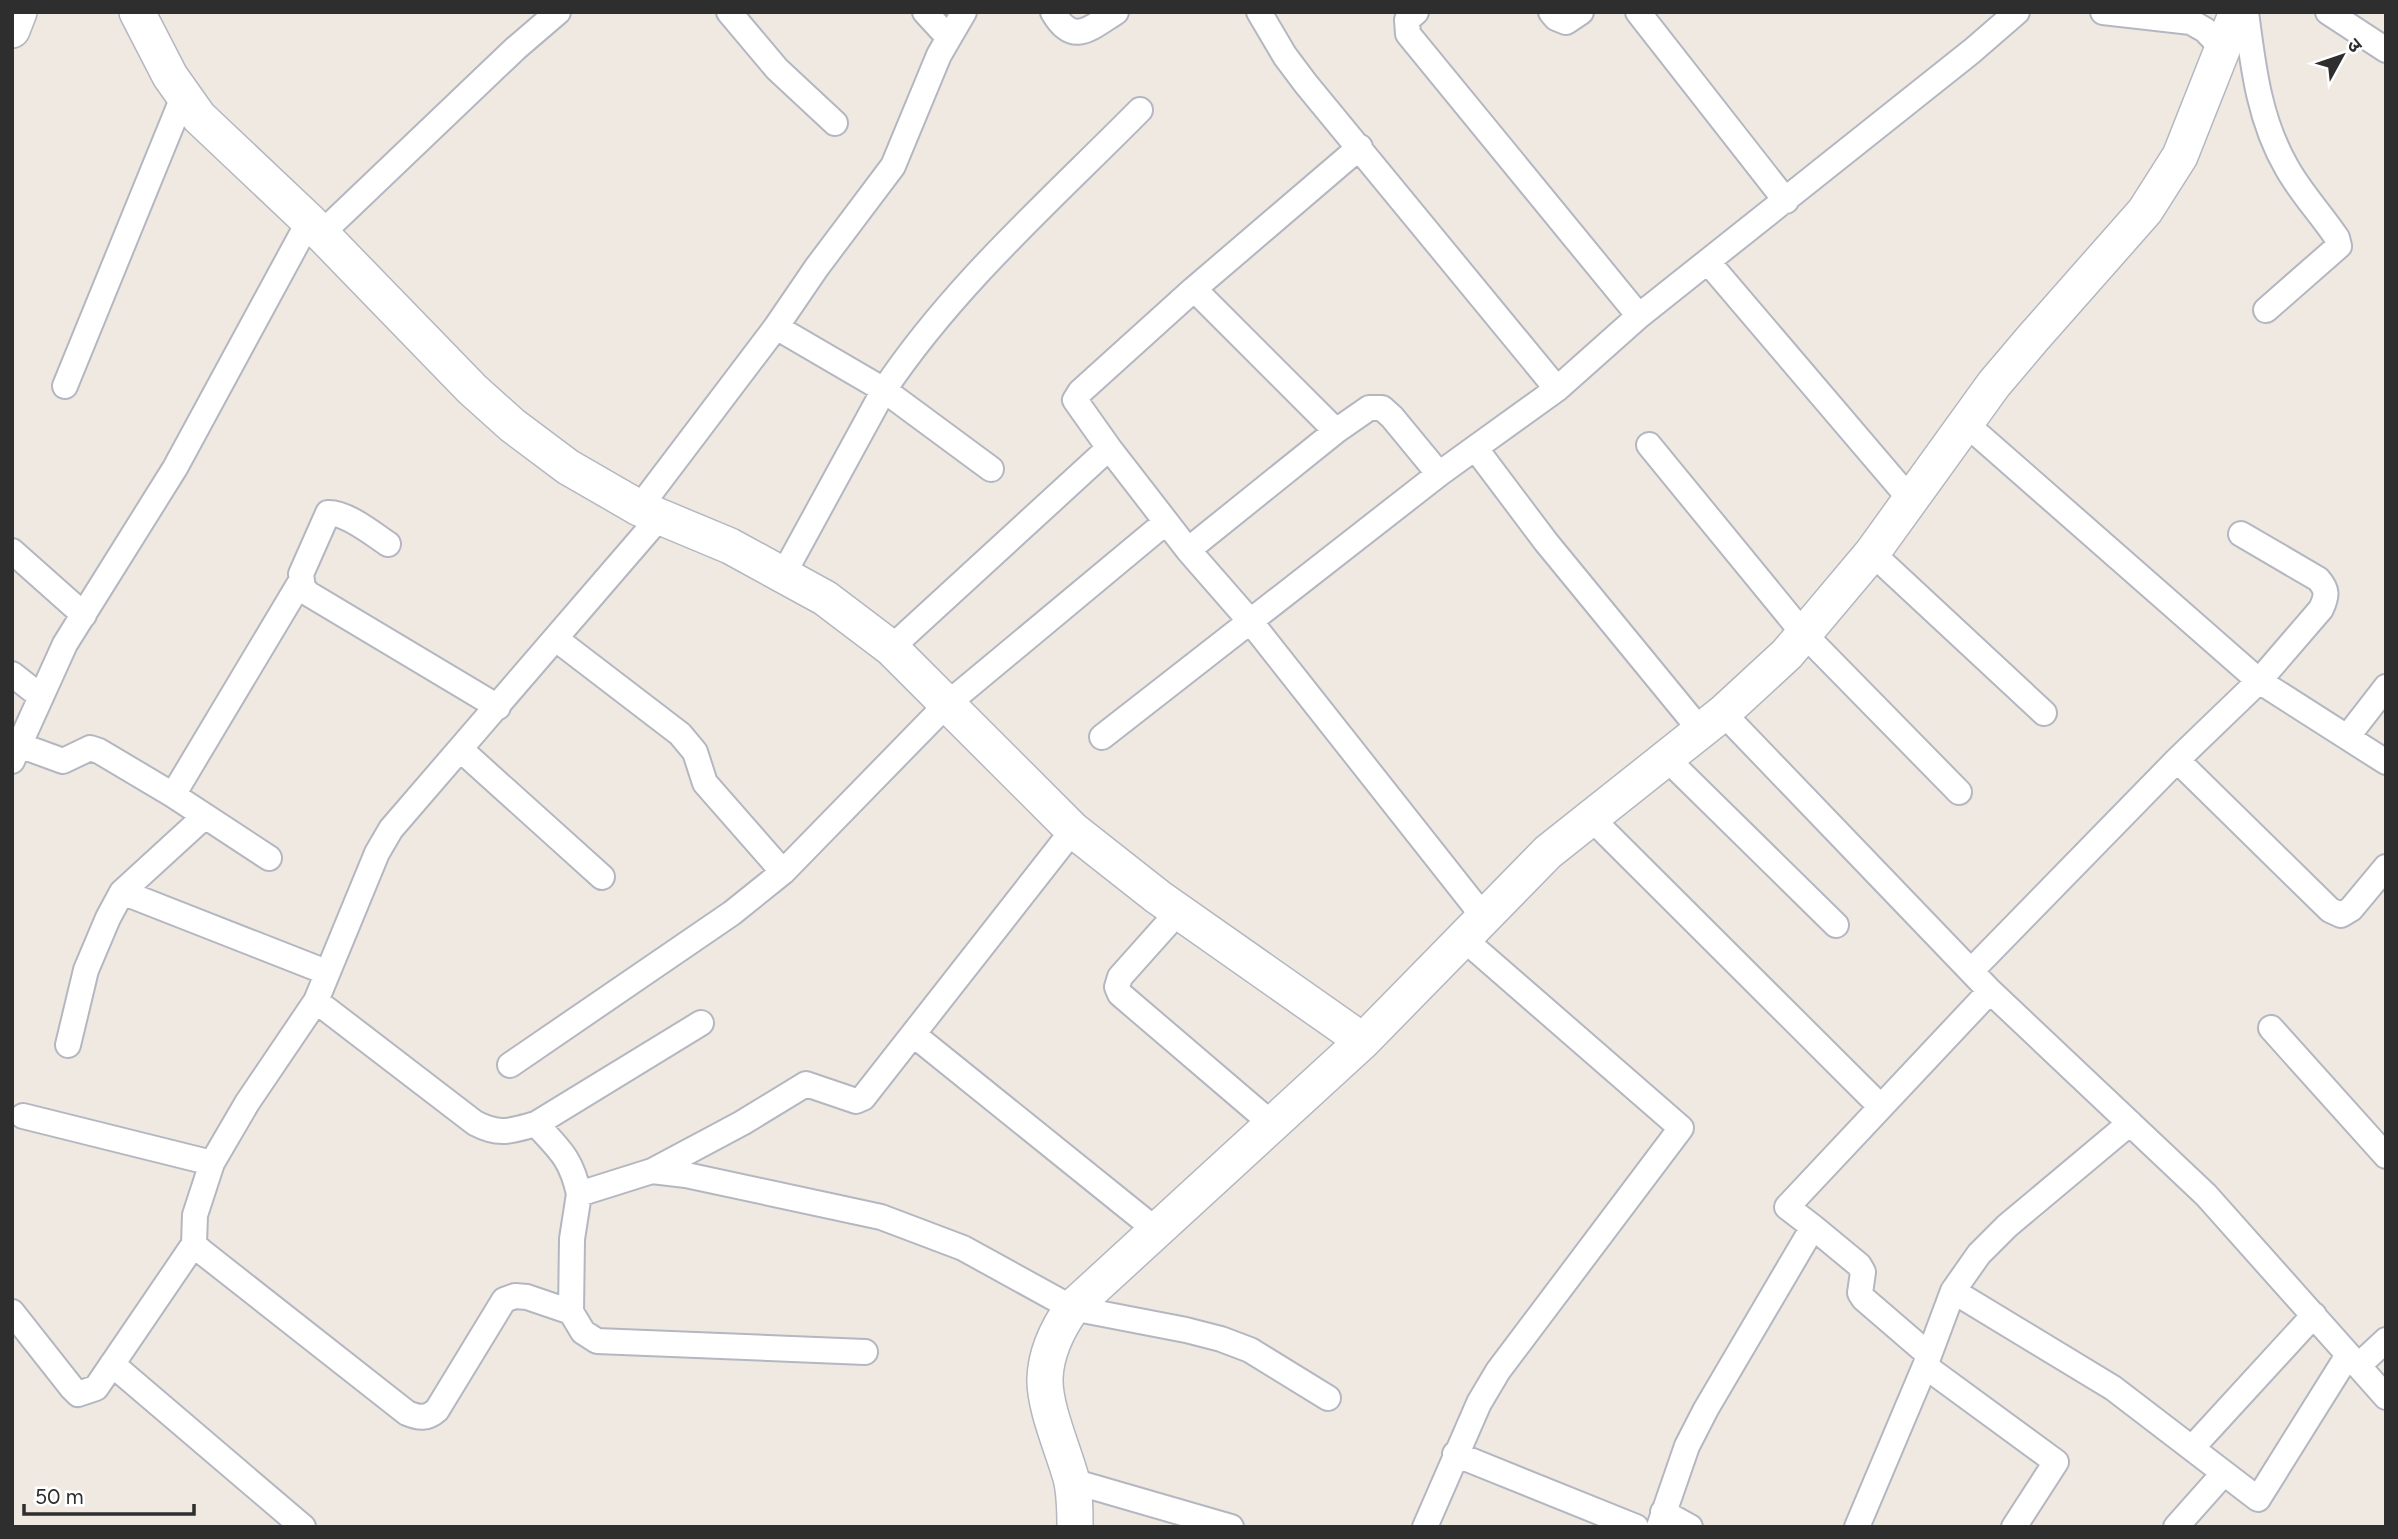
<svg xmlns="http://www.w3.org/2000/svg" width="2398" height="1539" viewBox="0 0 2398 1539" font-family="Figtree,'Noto Sans Devanagari',sans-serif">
<rect width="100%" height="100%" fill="#efe9e1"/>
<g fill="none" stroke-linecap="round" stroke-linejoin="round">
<g stroke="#b4b7c1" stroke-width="28">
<path id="street" d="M729 12 777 69 835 123
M925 12 948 37
M1053 12C1073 47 1090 28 1116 12
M1259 12 1285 56 1306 84 1557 389
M1416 12 1407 20 1408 34 1639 316
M1551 12 1556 18 1566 22 1581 12
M1638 12 1786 201
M2103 12 2191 22 2205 30 2224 50
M2246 12C2253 66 2259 120 2287 168 2301 193 2321 214 2337 238L2339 246 2266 310
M2328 12 2386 50
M1360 147 1194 289 1080 392 1075 400 1109 448 1188 550 1250 621 1483 916
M321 234 516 48 558 12
M1708 262 1910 499
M1194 289 1336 431
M776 327 884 390 991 469
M65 386 183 97
M1965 423 2259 681 2386 762
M1649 445 1803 633 1959 792
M1476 449 1546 542 1701 731
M639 508 776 327 817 267 893 166 939 55 964 12
M388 544C373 534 346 512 328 513L301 574 303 588 309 594 498 707
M1188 550 1336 431 1369 408H1382L1392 417 1439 474
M12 551 84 615
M1872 553 2044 713
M783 575 884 390C954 285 1052 199 1140 110
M556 639 680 734 695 752 705 783 783 872
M891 648 1109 448
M12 674 40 696
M1723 713 1990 991 2206 1195 2386 1397
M2348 736 2386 687
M1102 737 1439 474 1557 389 1639 316 1972 51 2017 12
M19 745 63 761 90 748 99 751 173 795 269 858
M460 749 602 877
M1666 758 1836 925
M2177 760 2330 910 2341 915 2351 909 2386 867
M12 761 65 644 175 468 309 221
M173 795 301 581
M1590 817 1881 1107
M122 892 326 972
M1178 912 1120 977 1117 987 1120 994 1272 1124
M1972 970 2177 760 2259 681 2321 609C2327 596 2328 590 2318 579L2241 534
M316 1001 475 1123C500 1136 510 1131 536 1124 560 1150 571 1158 579 1194
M2271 1028 2386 1156
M914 1035 1156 1230
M68 1045 86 970 108 918 122 892 205 816
M510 1065 732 913 783 872 946 705 1166 522
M23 1116 212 1163
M536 1124 701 1023
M652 1171 686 1175 881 1217 963 1248 1072 1308 1186 1330 1221 1339 1250 1350 1328 1398
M1813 1227 1859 1265 1863 1272 1860 1293 1864 1299 1929 1355
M1953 1291 2113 1388 2258 1499 2348 1355
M12 1312 72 1388 78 1394 96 1388 194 1244
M571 1312 527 1297 515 1296 504 1300 437 1410C427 1419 419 1418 407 1413L201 1251 194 1244 195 1215 212 1163 247 1103 316 1001 377 853 391 829 659 518
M865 1352 597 1341 583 1332 571 1312 572 1239 579 1194 652 1171 742 1123 806 1084 856 1101 863 1098 1073 830
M112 1364 303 1527
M1925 1366 2056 1462 2014 1527
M2358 1366 2386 1340
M2192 1448 2314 1315
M1455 1454 1636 1527
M1072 1481 1231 1527
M1663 1512 1690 1527
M1425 1527 1479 1403 1498 1371 1681 1128 1465 940
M1659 1527 1687 1446 1706 1409 1813 1227 1787 1207 1990 991
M1857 1527 1925 1366 1953 1291 1979 1254 2007 1226 2130 1123
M2176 1527 2224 1473"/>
</g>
<g stroke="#b4b7c1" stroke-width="38">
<path id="secondary" d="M137 12 170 76 199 117 309 221 472 389 512 425 568 467 639 508 730 546 825 598 891 648 1073 830 1158 897 1363 1041
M12 30 19 12
M1075 1527C1075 1510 1075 1494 1071 1478 1063 1449 1044 1407 1045 1378 1046 1352 1058 1328 1072 1308L1363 1041 1548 852 1723 713 1787 654 1872 553 1994 384 2033 338 2145 211 2180 156 2237 12"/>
</g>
<use href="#street" stroke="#fff" stroke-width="24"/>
<use href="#secondary" stroke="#fff" stroke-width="35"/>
</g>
<rect width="2398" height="1539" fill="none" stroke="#2e2e2e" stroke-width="28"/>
<g transform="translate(2342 56) rotate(50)" stroke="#ffffff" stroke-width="5" paint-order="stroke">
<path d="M0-5L12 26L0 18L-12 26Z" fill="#2e2e2e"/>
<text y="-10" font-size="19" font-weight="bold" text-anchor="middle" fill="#2e2e2e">उ</text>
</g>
<path d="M24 1504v10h170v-10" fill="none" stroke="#2e2e2e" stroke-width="3.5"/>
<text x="35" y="1504" font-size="21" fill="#2e2e2e" stroke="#ffffff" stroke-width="5" paint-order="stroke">50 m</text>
</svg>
